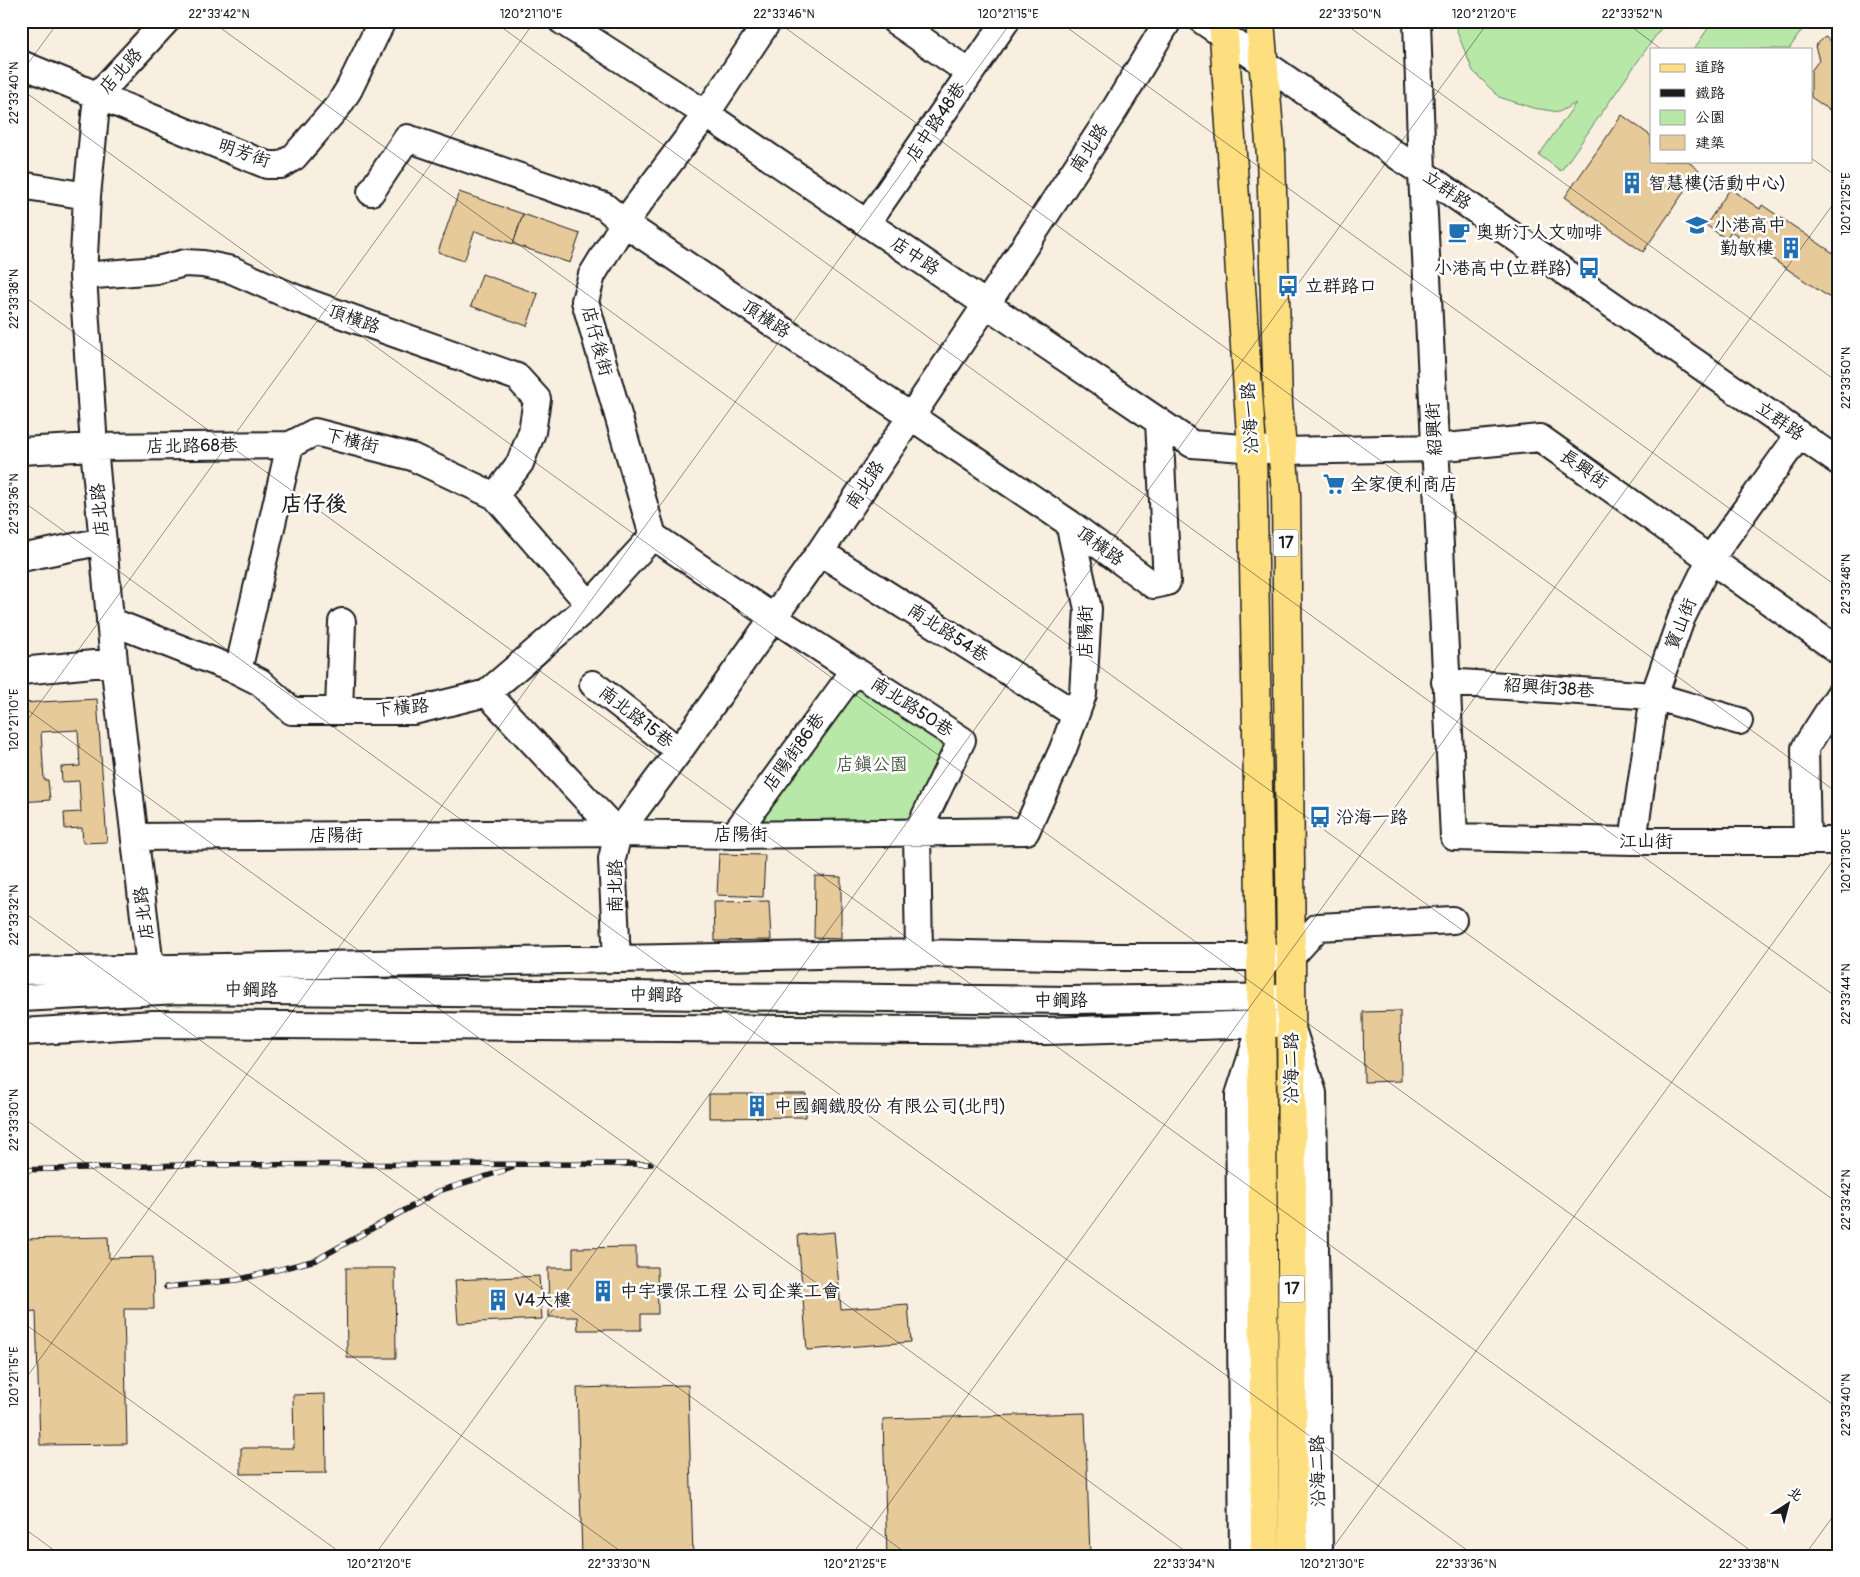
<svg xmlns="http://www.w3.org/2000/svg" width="1860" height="1577" viewBox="0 0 1860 1577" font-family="Pangolin,'LXGW WenKai TC',sans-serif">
<rect width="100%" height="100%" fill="#f8efe1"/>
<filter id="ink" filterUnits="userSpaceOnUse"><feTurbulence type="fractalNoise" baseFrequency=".02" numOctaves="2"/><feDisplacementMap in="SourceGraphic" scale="10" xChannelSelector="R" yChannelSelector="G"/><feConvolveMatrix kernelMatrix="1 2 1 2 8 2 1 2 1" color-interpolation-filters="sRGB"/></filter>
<g filter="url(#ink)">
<path fill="#b7e8a7" stroke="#6a8262" d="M1458 21H1666L1561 171 1539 155 1576 103 1559 112 1533 108 1499 97 1473 71 1457 32Z
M1713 21H1808L1789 49H1694Z
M857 686 951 744 909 822 752 825Z"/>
<path fill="#e6ca9a" stroke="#1c1c1c" d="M1685 21H1700L1695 28Z
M1825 37 1839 46V117L1811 97V71L1819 60 1815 46Z
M1622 115 1651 136V161H1687L1699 170 1643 252 1565 197Z
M1730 189 1760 209 1762 205 1839 257V304L1731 231 1726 239 1706 225Z
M459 192 523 214 513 244 475 231 464 261 438 252Z
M523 214 580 234 570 263 513 244Z
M482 274 538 294 527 326 471 306Z
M97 699 107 842 83 843 82 828 65 829 64 813 81 812 79 781 62 782 61 767 80 766 78 730 41 732 44 780H48L50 800 21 802V703Z
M719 854 765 855 763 897 717 895Z
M815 876 841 877V939L814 938Z
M769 901 771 940 715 941 714 902Z
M1400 1011 1401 1081 1364 1082 1363 1012Z
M709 1094H806V1117L709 1118Z
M834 1232 841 1309 908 1304 911 1342 807 1350 798 1235Z
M108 1237 109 1258 153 1257 154 1309H124L127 1444 40 1445 36 1311 21 1312V1239Z
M636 1247V1267H657L658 1314H641V1330H578L577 1317H549L548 1268H573V1248Z
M346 1268H395L396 1358H347Z
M539 1276 542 1319 458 1323 455 1280Z
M688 1385 693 1556H582L577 1388Z
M325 1394 326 1473 241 1474V1448H294L293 1395Z
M1085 1413 1090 1556H887L883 1419Z"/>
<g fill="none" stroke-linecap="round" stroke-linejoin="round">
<g stroke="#1c1c1c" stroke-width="30">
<path id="minor" d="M562 21 706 114 1192 444 1282 451 1435 448 1540 438 1839 651
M768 21 706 114 624 223 592 275 585 301 653 536 774 618 962 740 917 833 919 953
M895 21 970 73
M1203 21 1839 462
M1417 21 1422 173 1454 837 1633 841H1839
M21 64 267 165H281L294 157 339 105 349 89 382 21
M21 185 87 196
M371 192 407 138 604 206 624 223 1069 523 1153 585 1167 582 1159 421
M867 223 1006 21
M83 276 157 270 185 263 203 264 232 270 295 298 517 377 537 399 532 432 520 463 495 496
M21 451 94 447 290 445
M820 552 1075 714
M21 558 103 541
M110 621 238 671 260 682 292 711H414L487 693 590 605 653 536
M21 671 114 662
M238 671 290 445 315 432 412 457 495 496 590 605
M1445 682 1654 696 1739 721
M593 684 679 751
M487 693 618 833
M339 711 342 622
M734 835 855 670
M135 837 618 833 734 835 1026 831 1063 749 1083 694 1088 609 1069 523
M1633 841 1654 696 1681 619 1711 558 1799 435
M1807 841 1805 748 1839 695
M617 959 612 859 618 833 679 751 820 552 986 305 1115 109 1168 21
M21 971 919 953 1100 957H1291L1318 927 1453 920
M152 984 114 662 94 447 83 276 87 196 97 96 166 21
M21 998 180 990 1069 1000 1290 997
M21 1032 154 1024 1046 1031 1290 1023 1313 1093 1319 1556
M1243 1556 1239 1095 1259 1033"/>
</g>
<g stroke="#1c1c1c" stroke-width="31">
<path id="major" d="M1223 21 1252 449 1261 957 1265 1556
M1260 21 1271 155 1278 404 1286 493 1291 957 1293 1556"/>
</g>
<use href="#minor" stroke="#fff" stroke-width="26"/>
<use href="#major" stroke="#fedf80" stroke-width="28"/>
<g stroke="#1c1c1c" stroke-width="5.5">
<path id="rail" d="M21 1170 182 1165 651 1164
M166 1287 237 1280 316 1260 439 1191 512 1168"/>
</g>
<use href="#rail" stroke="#fff" stroke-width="4" stroke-dasharray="11" stroke-linecap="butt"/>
</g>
</g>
<path fill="none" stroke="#1c1c1c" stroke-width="1" stroke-opacity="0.45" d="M211 21 1839 1204M493 21 1839 999M776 21 1839 794M1058 21 1839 588M1341 21 1839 383M1624 21 1661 49M21 73 59 21M21 89 1839 1409M1811 158 1839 178M21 294 1758 1556M21 500 1475 1556M21 705 1192 1556M21 729 535 21M21 910 910 1556M21 1116 627 1556M21 1321 345 1556M21 1385 1012 21M21 1526 62 1556M374 1556 1489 21M851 1556 1839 196M1327 1556 1839 852M1804 1556 1839 1508"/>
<defs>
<g id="building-bare" transform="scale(1.725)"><path d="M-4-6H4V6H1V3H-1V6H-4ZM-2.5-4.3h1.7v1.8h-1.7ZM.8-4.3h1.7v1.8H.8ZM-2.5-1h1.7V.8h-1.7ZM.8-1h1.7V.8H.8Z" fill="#1f6fb2" stroke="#fff" stroke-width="2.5" paint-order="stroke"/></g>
<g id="school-bare" transform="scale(1.725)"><path d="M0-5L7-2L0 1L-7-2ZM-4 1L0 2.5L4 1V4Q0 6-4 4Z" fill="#1f6fb2" stroke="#fff" stroke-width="2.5" paint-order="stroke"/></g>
<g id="cafe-bare" transform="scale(1.725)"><path d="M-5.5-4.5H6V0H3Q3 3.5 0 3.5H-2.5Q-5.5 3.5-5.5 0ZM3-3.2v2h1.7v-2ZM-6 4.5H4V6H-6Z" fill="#1f6fb2" stroke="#fff" stroke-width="2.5" paint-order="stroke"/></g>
<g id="bus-bare" transform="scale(1.725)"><path d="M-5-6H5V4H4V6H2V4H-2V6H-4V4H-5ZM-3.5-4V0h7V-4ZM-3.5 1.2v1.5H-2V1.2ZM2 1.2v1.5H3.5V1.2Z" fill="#1f6fb2" stroke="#fff" stroke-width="2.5" paint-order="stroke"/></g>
<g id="supermarket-bare" transform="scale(1.725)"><path d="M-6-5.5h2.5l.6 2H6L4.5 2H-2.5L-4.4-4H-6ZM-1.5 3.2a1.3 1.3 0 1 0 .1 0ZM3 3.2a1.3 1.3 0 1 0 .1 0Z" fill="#1f6fb2" stroke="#fff" stroke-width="2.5" paint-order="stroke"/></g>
</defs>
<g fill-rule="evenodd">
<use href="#building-bare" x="1632" y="183"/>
<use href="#school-bare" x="1697" y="225"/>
<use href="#cafe-bare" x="1459" y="232"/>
<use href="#building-bare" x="1791" y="248"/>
<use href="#bus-bare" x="1589" y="268"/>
<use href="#bus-bare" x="1288" y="286"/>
<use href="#supermarket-bare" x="1334" y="484"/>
<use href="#bus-bare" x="1320" y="817"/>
<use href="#building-bare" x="757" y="1106"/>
<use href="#building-bare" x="603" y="1291"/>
<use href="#building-bare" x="498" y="1300"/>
</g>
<g text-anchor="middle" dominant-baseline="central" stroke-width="5" stroke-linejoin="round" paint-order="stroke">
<g fill="#fff" stroke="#606060" stroke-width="1">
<rect x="1273.5" y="529.5" width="25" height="27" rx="4"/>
<rect x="1279.5" y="1275.5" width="25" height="27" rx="4"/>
</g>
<g font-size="16" font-weight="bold" fill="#1c1c1c">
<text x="1286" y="543">17</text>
<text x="1292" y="1289">17</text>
</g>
<g font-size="18" fill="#1c1c1c" stroke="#fff">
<text transform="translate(121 71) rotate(-48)">店北路</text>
<text transform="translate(936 122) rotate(-56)">店中路48巷</text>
<text transform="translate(1089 148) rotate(-57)">南北路</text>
<text transform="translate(244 153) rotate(19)">明芳街</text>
<text transform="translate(1447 190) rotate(35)">立群路</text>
<text transform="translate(915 256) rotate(34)">店中路</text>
<text transform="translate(354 319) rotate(20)">頂橫路</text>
<text transform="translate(766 319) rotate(34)">頂橫路</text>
<text transform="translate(597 341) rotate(75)">店仔後街</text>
<text transform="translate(1250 418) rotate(-93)">沿海一路</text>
<text transform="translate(1780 421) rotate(35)">立群路</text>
<text transform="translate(1434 429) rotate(-93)">紹興街</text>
<text transform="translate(352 441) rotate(14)">下橫街</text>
<text transform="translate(192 446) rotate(-1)">店北路68巷</text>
<text transform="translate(1584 469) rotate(35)">長興街</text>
<text transform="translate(865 485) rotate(-56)">南北路</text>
<text transform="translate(100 510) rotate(-95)">店北路</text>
<text transform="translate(1100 546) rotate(36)">頂橫路</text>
<text transform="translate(1681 624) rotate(-68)">寶山街</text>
<text transform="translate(1085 632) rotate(-90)">店陽街</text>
<text transform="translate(948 633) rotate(33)">南北路54巷</text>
<text transform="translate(1549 688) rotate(4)">紹興街38巷</text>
<text transform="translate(912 707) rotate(33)">南北路50巷</text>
<text transform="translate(402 708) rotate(-5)">下橫路</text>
<text transform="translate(636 717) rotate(38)">南北路15巷</text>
<text transform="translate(794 752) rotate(-54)">店陽街86巷</text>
<text x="741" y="834">店陽街</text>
<text x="336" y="835">店陽街</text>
<text x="1646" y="841">江山街</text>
<text transform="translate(615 886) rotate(-90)">南北路</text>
<text transform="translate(144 913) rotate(-97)">店北路</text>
<text transform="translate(251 990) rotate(1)">中鋼路</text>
<text transform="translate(656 995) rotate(1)">中鋼路</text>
<text x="1061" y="1000">中鋼路</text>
<text transform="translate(1291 1068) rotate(-90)">沿海二路</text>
<text transform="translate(1318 1471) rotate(-91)">沿海二路</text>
</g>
<g font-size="18" fill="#1c1c1c" stroke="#fff" text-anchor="start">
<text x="1648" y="183">智慧樓(活動中心)</text>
<text x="1714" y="225">小港高中</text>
<text x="1476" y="232">奧斯汀人文咖啡</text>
<text x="1774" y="248" text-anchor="end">勤敏樓</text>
<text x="1572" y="268" text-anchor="end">小港高中(立群路)</text>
<text x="1305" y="286">立群路口</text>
<text x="1350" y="484">全家便利商店</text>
<text x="1336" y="817">沿海一路</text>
<text x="774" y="1106">中國鋼鐵股份 有限公司(北門)</text>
<text x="620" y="1291">中宇環保工程 公司企業工會</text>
<text x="514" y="1300">V4大樓</text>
</g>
<g font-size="18" fill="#4a5946" stroke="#fff">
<text x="872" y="764">店鎮公園</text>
</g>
<g font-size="22" font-weight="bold" fill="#1c1c1c" stroke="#fff">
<text x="314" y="504">店仔後</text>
</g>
</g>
<rect width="1860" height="1577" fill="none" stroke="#fff" stroke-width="55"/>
<rect x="1650" y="48" width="162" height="115" fill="#ffffff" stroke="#a4a4a4"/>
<rect x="1660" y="64" width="25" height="8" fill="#fedf80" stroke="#a4a4a4"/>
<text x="1695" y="72" font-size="15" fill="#1c1c1c">道路</text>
<rect x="1660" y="89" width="25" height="8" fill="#1c1c1c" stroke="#a4a4a4"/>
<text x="1695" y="98" font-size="15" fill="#1c1c1c">鐵路</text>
<rect x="1660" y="110" width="25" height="15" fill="#b7e8a7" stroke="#a4a4a4"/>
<text x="1695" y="122" font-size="15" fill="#1c1c1c">公園</text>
<rect x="1660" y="135" width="25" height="15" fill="#e6ca9a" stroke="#a4a4a4"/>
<text x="1695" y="148" font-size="15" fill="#1c1c1c">建築</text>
<g transform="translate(1788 1504) rotate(36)" stroke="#ffffff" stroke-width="4" paint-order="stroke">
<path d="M0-4L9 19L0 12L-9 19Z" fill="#1c1c1c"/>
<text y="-8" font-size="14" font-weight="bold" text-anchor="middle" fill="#1c1c1c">北</text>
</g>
<rect x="28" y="28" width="1804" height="1522" fill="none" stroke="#1c1c1c" stroke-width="2"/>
<g font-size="12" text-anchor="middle" fill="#1c1c1c">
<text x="219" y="18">22°33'42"N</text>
<text x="531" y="18">120°21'10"E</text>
<text x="784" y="18">22°33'46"N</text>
<text x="1008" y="18">120°21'15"E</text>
<text x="1350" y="18">22°33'50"N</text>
<text x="1484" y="18">120°21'20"E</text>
<text x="1632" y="18">22°33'52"N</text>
<text transform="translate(14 93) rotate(-90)" y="4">22°33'40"N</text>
<text transform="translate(1846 204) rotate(-90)" y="4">120°21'25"E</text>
<text transform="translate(14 299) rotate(-90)" y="4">22°33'38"N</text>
<text transform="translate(1846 378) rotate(-90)" y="4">22°33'50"N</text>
<text transform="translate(14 504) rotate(-90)" y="4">22°33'36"N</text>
<text transform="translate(1846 584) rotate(-90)" y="4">22°33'48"N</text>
<text transform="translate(14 720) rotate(-90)" y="4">120°21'10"E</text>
<text transform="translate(1846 861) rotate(-90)" y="4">120°21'30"E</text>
<text transform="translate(14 915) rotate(-90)" y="4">22°33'32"N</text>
<text transform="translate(1846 994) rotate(-90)" y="4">22°33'44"N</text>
<text transform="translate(14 1120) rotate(-90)" y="4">22°33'30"N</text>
<text transform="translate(1846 1200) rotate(-90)" y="4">22°33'42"N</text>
<text transform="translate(14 1377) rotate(-90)" y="4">120°21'15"E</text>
<text transform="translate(1846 1405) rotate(-90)" y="4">22°33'40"N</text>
<text x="379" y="1568">120°21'20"E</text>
<text x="619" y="1568">22°33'30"N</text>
<text x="855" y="1568">120°21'25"E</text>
<text x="1184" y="1568">22°33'34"N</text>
<text x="1332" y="1568">120°21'30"E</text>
<text x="1466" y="1568">22°33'36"N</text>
<text x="1749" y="1568">22°33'38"N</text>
</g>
</svg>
